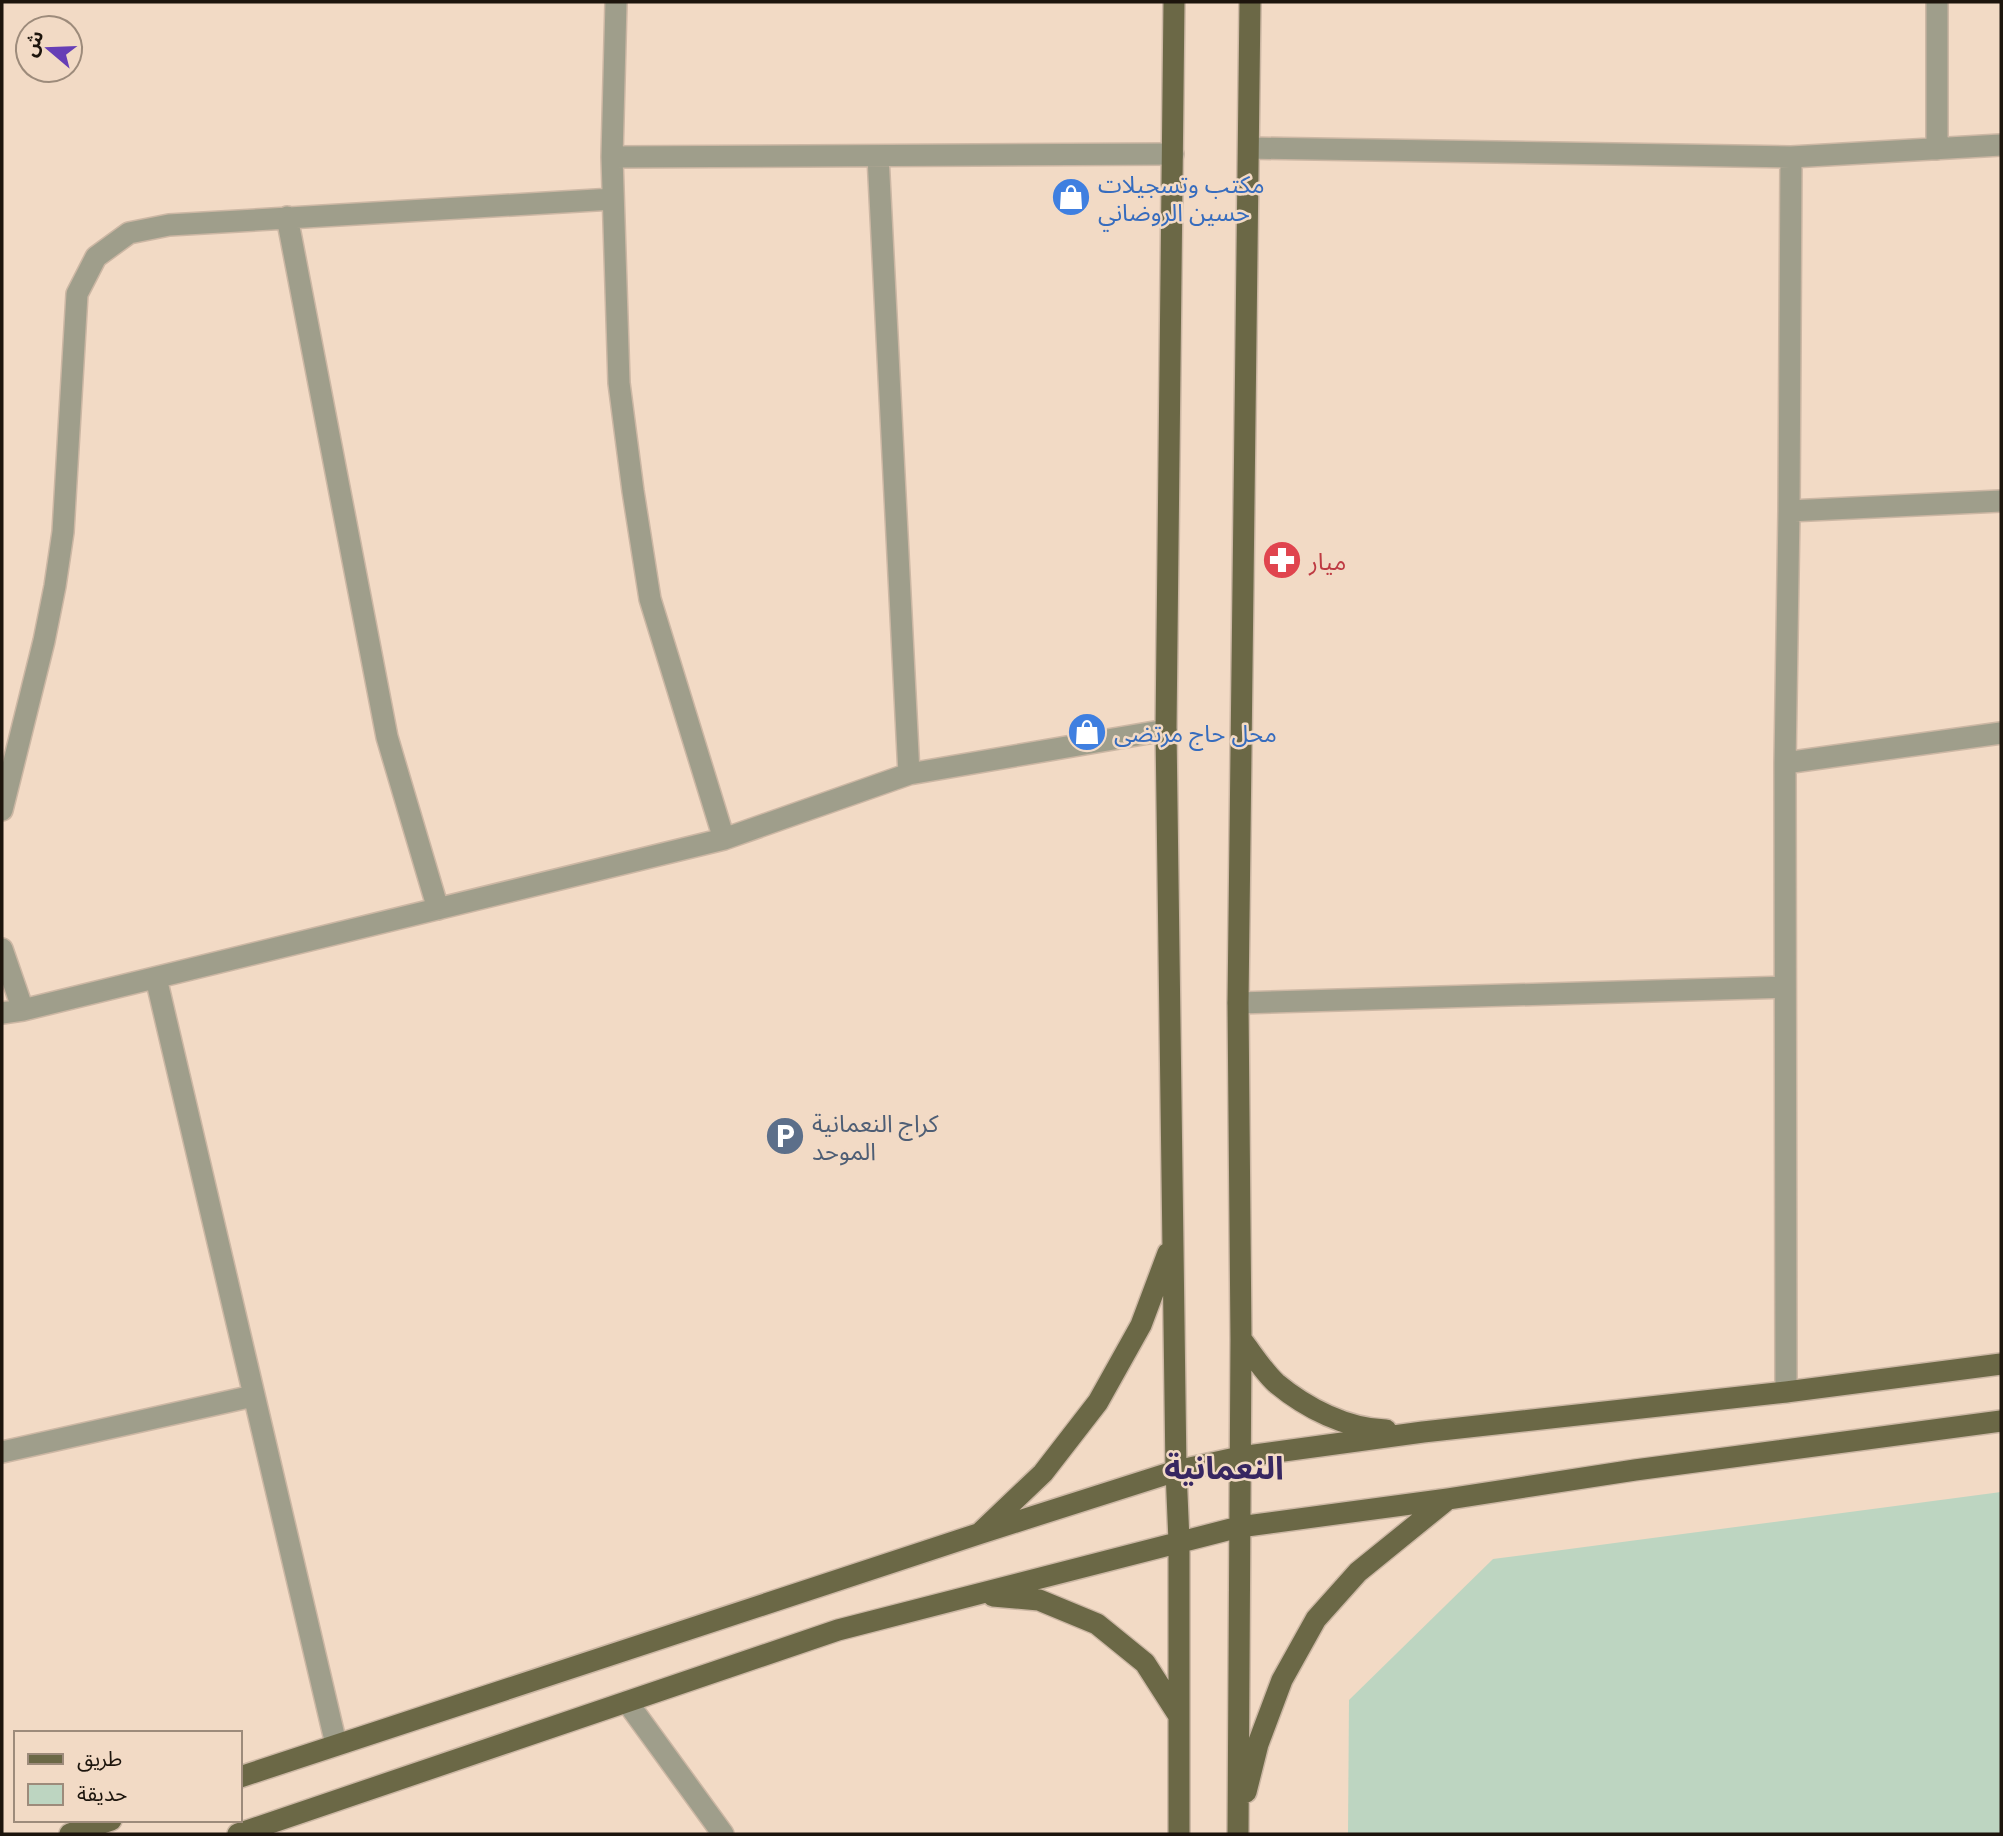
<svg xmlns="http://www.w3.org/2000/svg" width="2003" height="1836" viewBox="0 0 2003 1836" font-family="'Playfair Display','Noto Sans Arabic',serif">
<rect width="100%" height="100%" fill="#f2dac5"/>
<path fill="#bdd5c1" d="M2001 1492V1834H1348L1349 1700 1493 1559Z"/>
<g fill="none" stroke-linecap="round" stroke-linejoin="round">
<g stroke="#ccb7a4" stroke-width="24">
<path id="minor" d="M616 2 612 157 619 383 633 491 650 599 724 839
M1937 2V149
M1249 148 1791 157 2001 145
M878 156 909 774
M612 157 1173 154
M287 217 387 737 438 909
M1789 511 2001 501
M1785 763 2001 733
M2 810 44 641 55 586 63 532 77 294 96 257 129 233 169 225 613 199
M2 949 23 1010
M156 978 336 1744
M1238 1003 1785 987
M2 1013 23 1010 724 839 909 774 1166 730
M1786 1392 1785 763 1789 511 1791 157
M2 1452 253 1396
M627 1702 723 1834"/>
</g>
<g stroke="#ccb7a4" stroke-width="24">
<path id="major" d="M1174 2 1166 730 1176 1471 1179 1541V1834
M1241 1339C1252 1353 1263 1371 1276 1383 1306 1408 1347 1429 1386 1430
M982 1531 1043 1473 1098 1402 1141 1325 1168 1253
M993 1596 1039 1600 1097 1624 1145 1663 1179 1716
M240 1777 978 1534 1176 1471 1240 1457 1423 1432 1786 1392 2001 1364
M1246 1792 1258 1744 1282 1680 1316 1619 1358 1572 1448 1499
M70 1834 111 1820
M238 1834 838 1630 1239 1527 1448 1499 1635 1470 2001 1421
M1238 1834 1241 1339 1238 1003 1250 2"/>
</g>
<use href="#minor" stroke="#9f9e8b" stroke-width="21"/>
<use href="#major" stroke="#6b6846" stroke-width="21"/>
</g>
<defs>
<g id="shop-disc" transform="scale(2.0125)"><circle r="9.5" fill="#3f7fe0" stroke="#f2dac5"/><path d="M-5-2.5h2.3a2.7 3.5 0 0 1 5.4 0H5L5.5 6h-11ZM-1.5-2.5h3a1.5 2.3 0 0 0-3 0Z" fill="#fff"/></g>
<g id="pharmacy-disc" transform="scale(2.0125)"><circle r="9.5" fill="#e0444e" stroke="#f2dac5"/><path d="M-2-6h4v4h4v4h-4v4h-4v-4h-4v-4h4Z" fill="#fff"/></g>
<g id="parking-disc" transform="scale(2.0125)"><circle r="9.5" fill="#5c6f8a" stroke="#f2dac5"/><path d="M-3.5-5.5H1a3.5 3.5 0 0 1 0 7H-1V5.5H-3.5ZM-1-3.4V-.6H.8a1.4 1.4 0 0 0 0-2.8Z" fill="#fff"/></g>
</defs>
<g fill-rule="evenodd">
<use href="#shop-disc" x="1071" y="197"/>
<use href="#pharmacy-disc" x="1282" y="560"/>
<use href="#shop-disc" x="1087" y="732"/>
<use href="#parking-disc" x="785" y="1136"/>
</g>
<g text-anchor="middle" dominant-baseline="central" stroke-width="5" stroke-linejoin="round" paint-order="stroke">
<g font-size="24" fill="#366cbe" stroke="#f2dac5" text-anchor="start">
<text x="1098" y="183">مكتب وتسجيلات<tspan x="1098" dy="28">حسين الروضاني</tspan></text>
<text x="1114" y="732">محل حاج مرتضى</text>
</g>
<g font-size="24" fill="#be3a42" stroke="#f2dac5" text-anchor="start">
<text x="1309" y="560">ميار</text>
</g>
<g font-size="24" fill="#4e5e75" stroke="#f2dac5" text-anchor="start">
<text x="812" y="1122">كراج النعمانية<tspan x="812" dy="28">الموحد</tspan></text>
</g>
<g font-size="32" font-weight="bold" fill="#382761" stroke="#f2dac5">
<text x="1224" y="1465">النعمانية</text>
</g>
</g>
<rect width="2003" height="1836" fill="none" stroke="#1d150d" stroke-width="7"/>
<rect x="14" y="1731" width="228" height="91" fill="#f2dac5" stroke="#9d8b7b" stroke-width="2"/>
<rect x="28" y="1754" width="35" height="10" fill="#6b6846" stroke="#9d8b7b" stroke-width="2"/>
<text x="77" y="1766" font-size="21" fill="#1d150d">طريق</text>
<rect x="28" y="1784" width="35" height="21" fill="#bdd5c1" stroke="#9d8b7b" stroke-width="2"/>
<text x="77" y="1801" font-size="21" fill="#1d150d">حديقة</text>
<g transform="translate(49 49) rotate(289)"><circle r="33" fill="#f2dac5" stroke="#9d8b7b" stroke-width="2"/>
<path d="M0-5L12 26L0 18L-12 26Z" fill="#663eb6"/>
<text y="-10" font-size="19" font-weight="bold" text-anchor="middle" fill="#1d150d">ش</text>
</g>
</svg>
